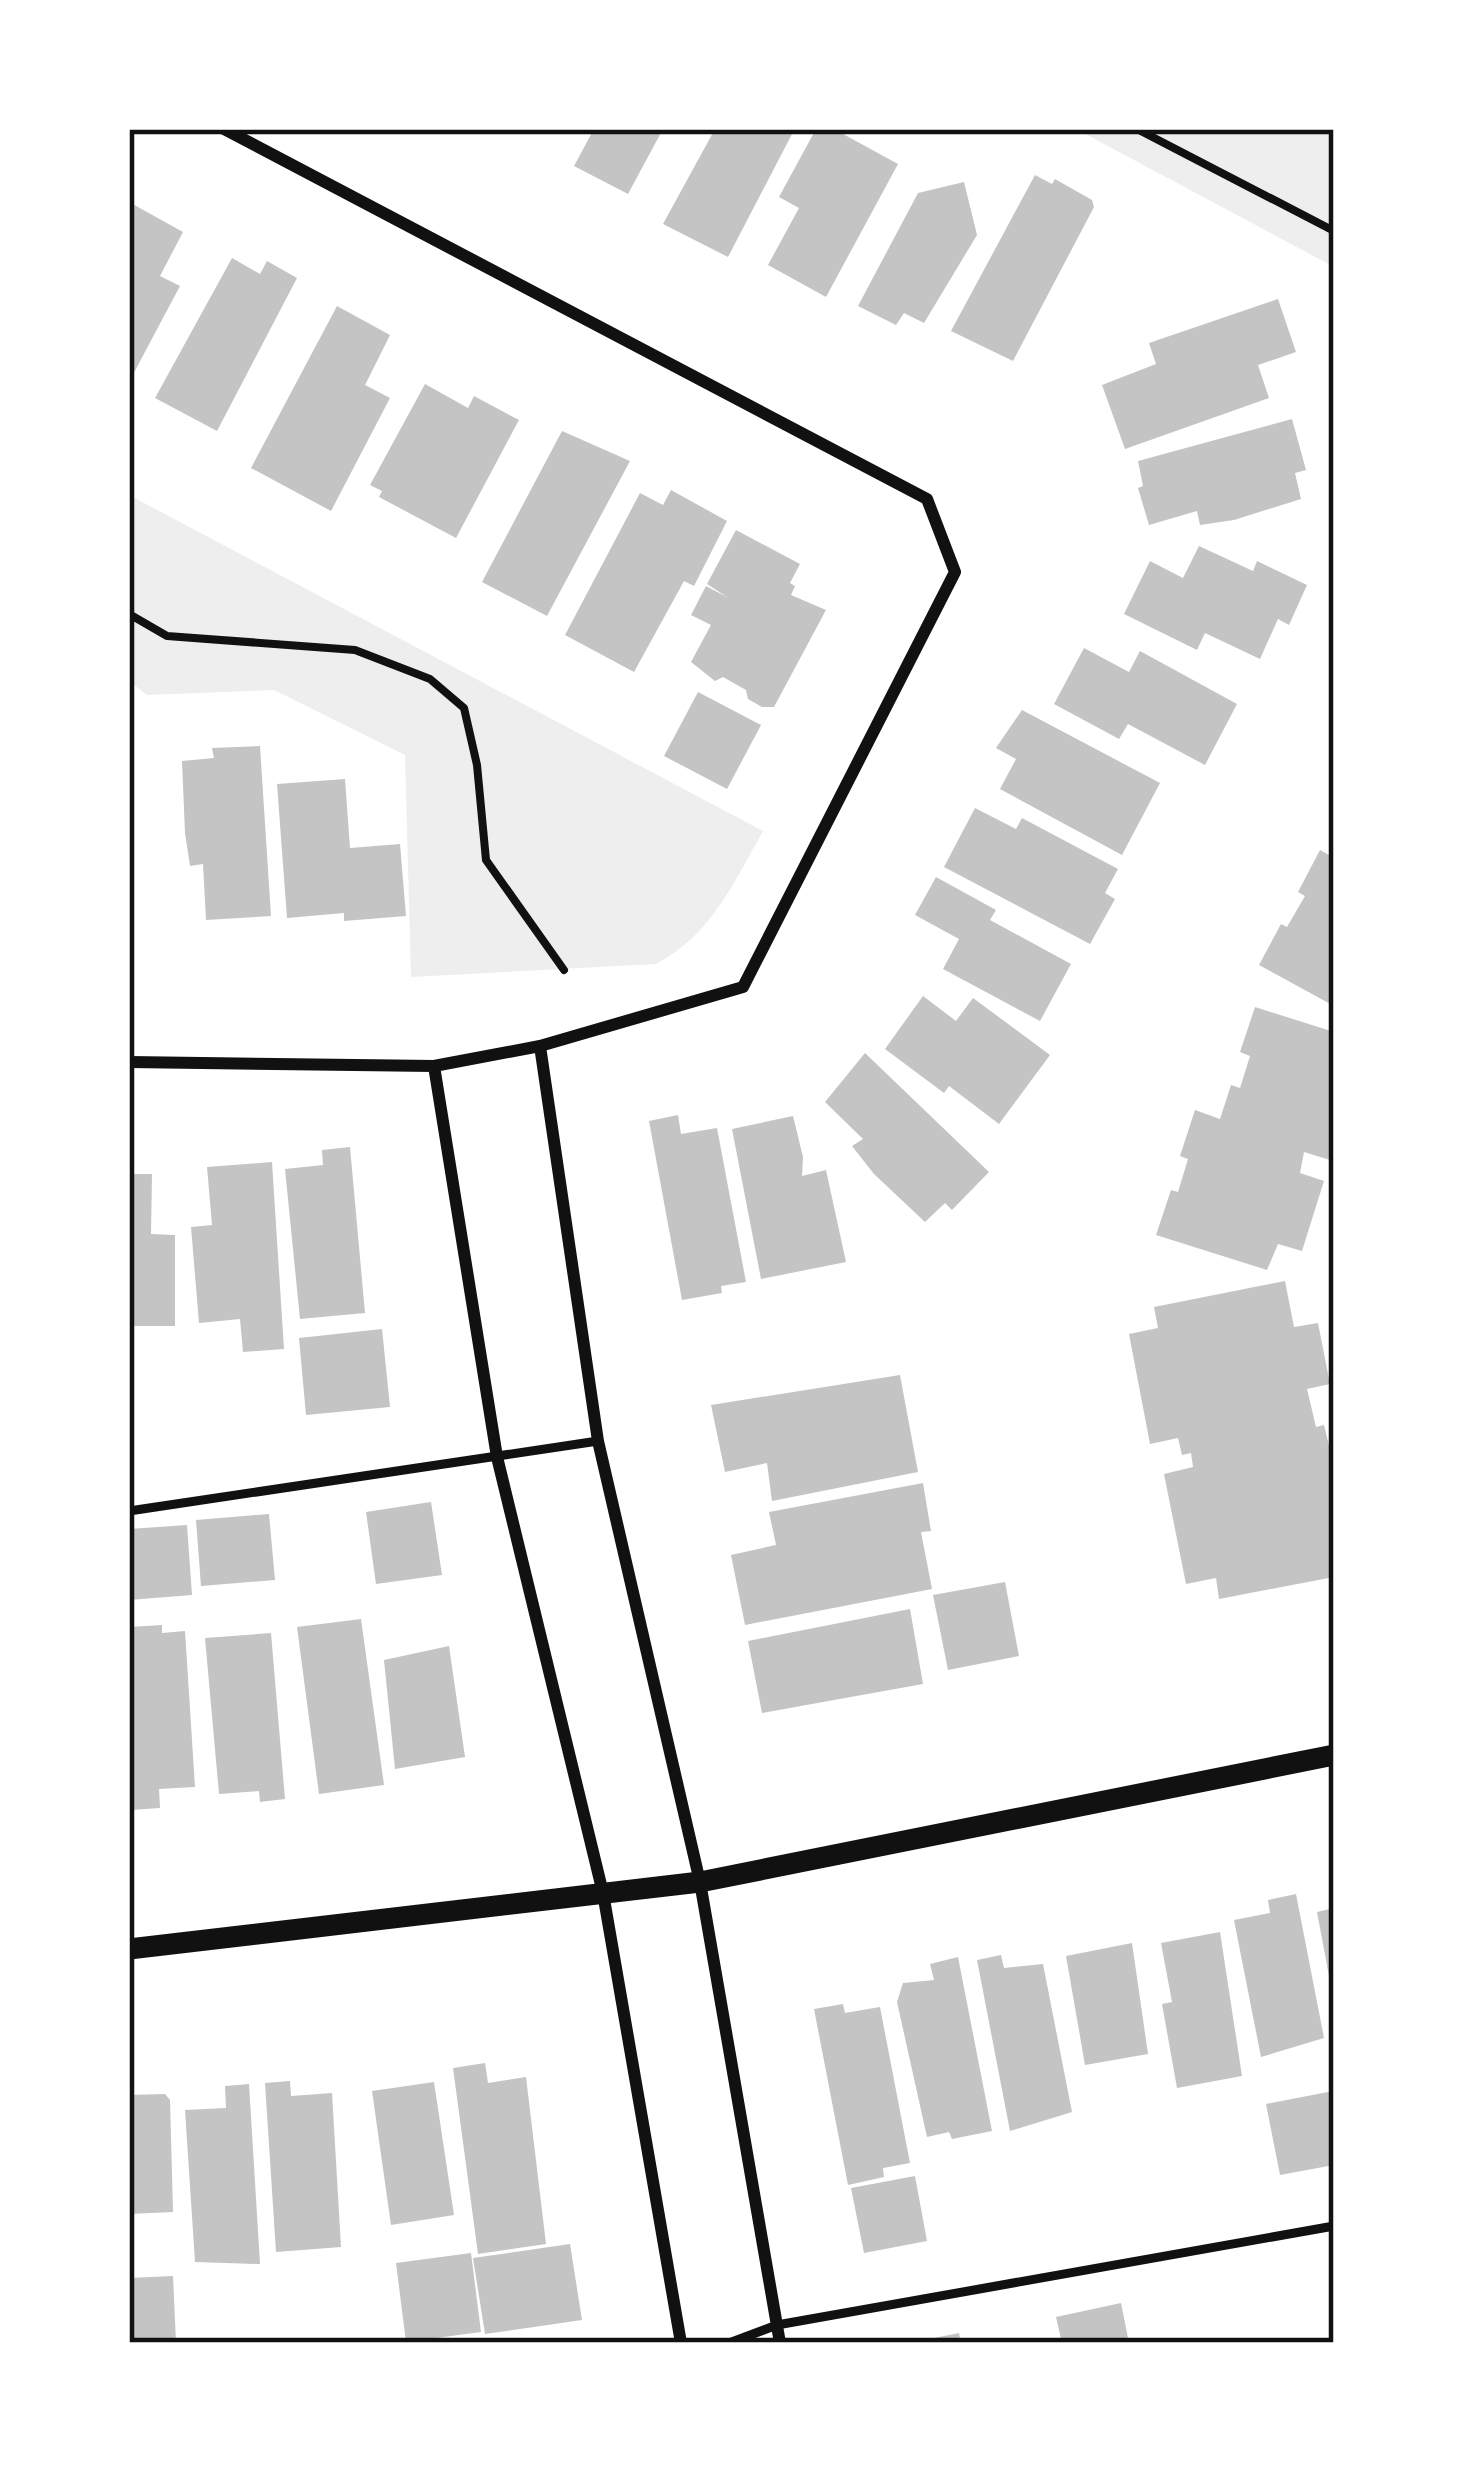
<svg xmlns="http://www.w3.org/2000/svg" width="1463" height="2472" viewBox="0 0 1463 2472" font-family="'Times New Roman',serif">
<rect width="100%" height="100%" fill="#fff"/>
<path fill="#eee" d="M1076 129H1334V267Z
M129 495 763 831C733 884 711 935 656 964L411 977 405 755 274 690 147 695 129 681Z"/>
<path fill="#c4c4c4" d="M594 129H663L628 194 574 166Z
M715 129H783L792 134 728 257 663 224Z
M816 129H834L898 164 826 297 768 265 799 208 779 197Z
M1035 175 1052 184 1055 179 1092 200 1094 207 1013 361 951 331Z
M964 182 977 235 924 323 904 313 896 325 858 306 918 193Z
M129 202 183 232 160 276 180 286 129 382Z
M232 258 260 274 267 261 297 278 217 431 155 398Z
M1278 299 1296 352 1258 365 1269 398 1125 449 1102 385 1156 364 1149 343Z
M337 306 390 335 365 385 390 398 331 511 251 468Z
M425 384 468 408 474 396 519 420 456 538 379 497 382 491 370 485Z
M1292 419 1306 470 1295 473 1301 499 1234 520 1200 525 1197 511 1149 525 1138 488 1143 486 1138 461Z
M562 431 630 461 547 616 482 582Z
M671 490 727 521 694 586 684 581 634 672 565 635 640 493 663 505Z
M736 530 800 564 790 583 795 586 791 595 826 610 774 707H762L748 699 746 690 723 677 715 681 691 662 711 625 691 615 706 586 727 597 707 584Z
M1199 546 1253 571 1257 561 1307 585 1289 625 1278 619 1260 659 1205 633 1197 650 1124 614 1150 561 1183 578Z
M1084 648 1129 672 1140 651 1237 704 1205 765 1128 724 1119 739 1054 704Z
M698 692 761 725 727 789 664 756Z
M1022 710 1160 783 1122 855 1000 789 1016 759 996 748Z
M260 746 271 916 206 920 203 864 190 866 185 833 182 761 214 758 212 748Z
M345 779 350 848 400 844 406 916 344 921V913L287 918 277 784Z
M975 808 1016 829 1022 818 1118 869 1105 893 1115 899 1090 944 944 867Z
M1320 850 1334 858V1006L1259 965 1281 924 1287 927 1305 896 1298 892Z
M936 877 996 910 990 920 1071 964 1040 1021 943 969 959 939 915 915Z
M923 996 956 1021 973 998 1050 1055 999 1124 949 1086 944 1093 885 1049Z
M1255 1007 1334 1032V1149L1330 1160 1304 1152 1300 1173 1324 1181 1302 1251 1278 1244 1267 1270 1156 1235 1171 1190 1178 1192 1188 1159 1180 1156 1195 1110 1220 1119 1231 1085 1240 1088 1250 1056 1240 1052Z
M865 1053 989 1172 952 1210 945 1203 925 1222 874 1174 852 1146 863 1139 825 1102Z
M678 1115 681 1134 717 1128 746 1282 721 1286 722 1293 682 1300 649 1121Z
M793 1116 803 1157 802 1176 826 1170 846 1262 761 1279 732 1129Z
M350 1147 365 1313 300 1319 285 1169 323 1165 322 1150Z
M272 1162 284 1349 243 1352 240 1319 199 1323 191 1227 212 1225 207 1167Z
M129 1174H152L151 1234 175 1235V1326H129Z
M1285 1281 1294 1327 1318 1323 1330 1384 1307 1389 1316 1427 1324 1425 1334 1466V1577L1219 1599 1216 1578 1186 1584 1164 1474 1193 1467 1191 1453 1182 1455 1178 1438 1150 1444 1129 1334 1158 1328 1154 1307Z
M382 1329 390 1407 306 1415 299 1338Z
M900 1375 918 1472 772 1501 767 1463 725 1472 711 1405Z
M923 1483 931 1531 921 1532 932 1589 745 1625 731 1555 776 1545 769 1512Z
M431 1502 442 1575 376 1584 366 1512Z
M269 1514 275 1580 201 1586 196 1520Z
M187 1525 192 1595 129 1600V1529Z
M1005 1582 1019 1656 948 1670 933 1595Z
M910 1609 923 1684 762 1713 748 1641Z
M361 1619 384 1785 319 1794 297 1627Z
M162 1625V1633L185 1631 195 1787 159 1789 160 1808 131 1810 130 1627Z
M271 1633 285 1799 260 1802 259 1791 219 1794 205 1638Z
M449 1646 465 1757 395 1769 384 1660Z
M1296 1894 1324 2038 1261 2057 1234 1920 1270 1913 1268 1900Z
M1334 1908V1992H1332L1317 1912Z
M1220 1932 1242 2076 1177 2088 1162 2004 1172 2002 1161 1943Z
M1132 1943 1148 2054 1085 2065 1066 1956Z
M1001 1955 1004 1968 1043 1964 1072 2112 1010 2131 977 1960Z
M958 1957 992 2131 952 2139 949 2132 927 2137 897 2002 903 1983 934 1980 930 1964Z
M843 2004 845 2013 880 2007 910 2163 883 2168 884 2177 848 2185 814 2009Z
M485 2063 488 2083 526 2077 546 2244 478 2254 453 2068Z
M290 2081 291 2096 332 2093 341 2247 276 2252 265 2083Z
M434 2082 454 2215 391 2225 372 2091Z
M249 2084 260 2264 195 2262 185 2110 226 2108 225 2086Z
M1333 2091 1334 2165 1280 2175 1266 2104Z
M165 2094 170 2100 173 2212 129 2214V2095Z
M915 2176 927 2241 864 2253 851 2188Z
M570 2244 582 2320 485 2334 473 2258Z
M471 2253 481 2332 406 2342 396 2263Z
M173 2276 176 2343H129V2278Z
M1121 2303 1129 2343H1062L1056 2317Z
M959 2333 961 2343H919V2341Z"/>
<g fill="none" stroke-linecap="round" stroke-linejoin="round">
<path stroke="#111" stroke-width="8" d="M1137 129 1334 231
M129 614 167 636 355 650 430 679 464 708 477 765 486 860 564 970"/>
<path stroke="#111" stroke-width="9" d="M129 1511 598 1441
M729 2343 777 2325 1334 2226"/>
<path stroke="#111" stroke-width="12" d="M540 1046 598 1441 700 1882 780 2343
M129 1062 434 1066 540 1046 743 987 955 572 927 499 224 129
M434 1066 497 1457 603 1893 681 2343"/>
<path stroke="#111" stroke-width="21" d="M129 1949 700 1882 1334 1755"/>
</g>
<rect width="1463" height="2472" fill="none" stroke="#ffffff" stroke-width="264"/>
<rect x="132" y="132" width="1199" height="2208" fill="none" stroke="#111" stroke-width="4.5"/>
</svg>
